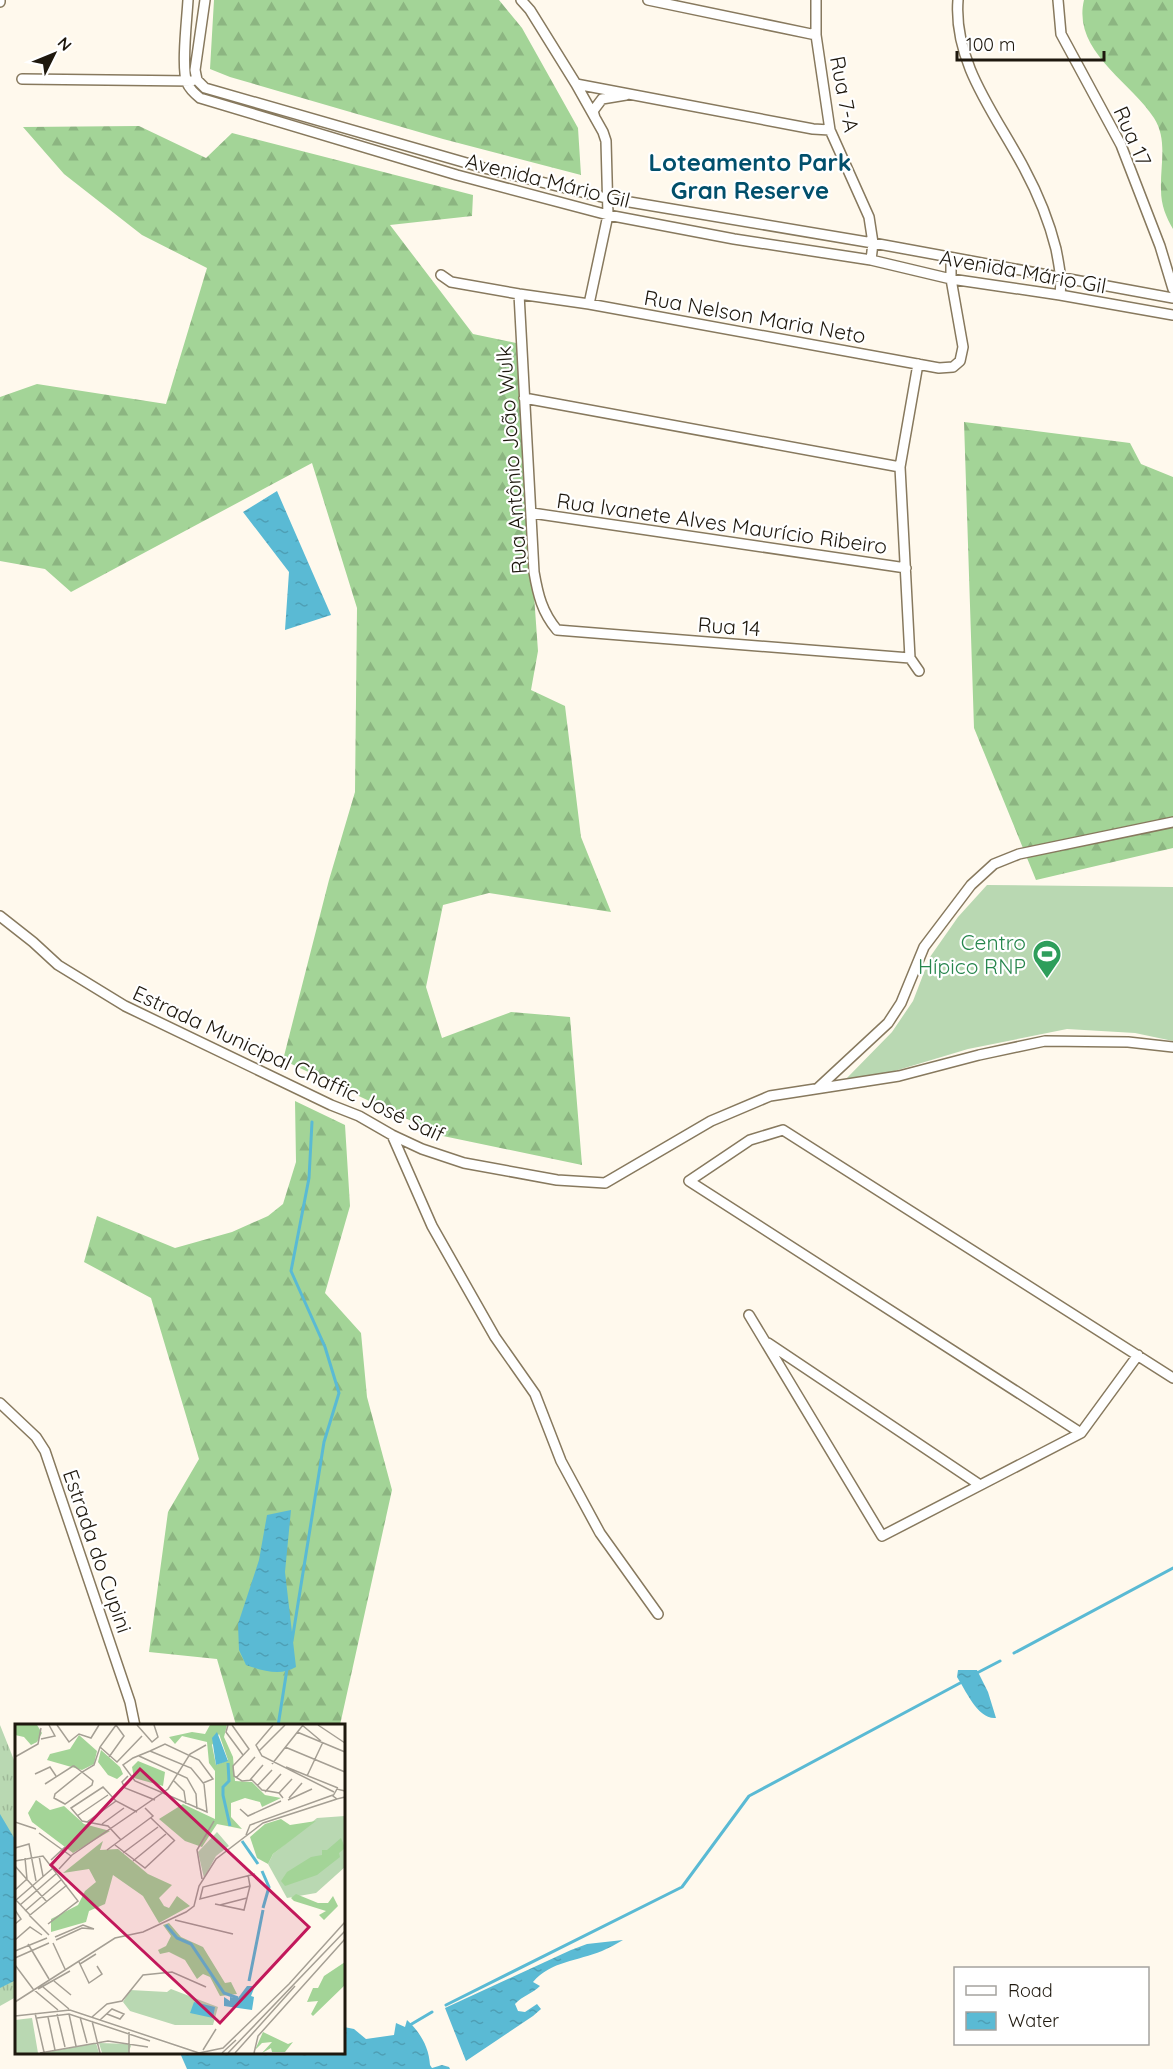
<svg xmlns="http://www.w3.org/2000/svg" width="1173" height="2069" viewBox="0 0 1173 2069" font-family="Quicksand,sans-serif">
<defs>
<pattern id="forest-firs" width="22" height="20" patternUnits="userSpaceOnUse" patternTransform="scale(1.5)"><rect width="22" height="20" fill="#a3d497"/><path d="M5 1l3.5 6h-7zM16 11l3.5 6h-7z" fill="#8cb581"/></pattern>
<pattern id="park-tufts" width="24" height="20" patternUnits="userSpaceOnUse" patternTransform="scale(1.5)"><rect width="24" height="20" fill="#b9d8b2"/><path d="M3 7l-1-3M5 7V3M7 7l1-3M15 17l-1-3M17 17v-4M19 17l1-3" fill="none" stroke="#9fb998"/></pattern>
<pattern id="water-ripples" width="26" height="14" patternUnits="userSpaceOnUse" patternTransform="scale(1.5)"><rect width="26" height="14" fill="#5abad4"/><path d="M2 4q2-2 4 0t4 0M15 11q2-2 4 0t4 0" fill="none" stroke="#4e9fb5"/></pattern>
</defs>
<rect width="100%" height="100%" fill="#fff9ed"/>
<path fill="url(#forest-firs)" d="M214 0H499L522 28 578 128 581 175 443 139 230 77 210 69Z
M1084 0H1173V229C1166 217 1161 205 1161 190 1160 165 1168 140 1154 118 1130 81 1072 51 1084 0Z
M139 126 206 158 232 133 473 195 472 216 390 225 473 334 516 343 538 651 531 690 565 706 581 837 611 912 489 893 443 905 426 987 442 1038 511 1012 570 1017 582 1165 443 1136 283 1060 329 880 355 792 357 608 312 463 71 592 45 569 0 561V397L37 384 166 404 207 268 142 235 64 174 23 127Z
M964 422 1130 443 1141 464 1173 477V848L1036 880 974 728Z
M295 1101 345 1125 350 1206 325 1293 361 1333 367 1397 392 1490 340 1725H236L217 1659 149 1652 168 1512 199 1459 151 1298 84 1262 97 1216 175 1248 232 1232 268 1216 283 1204 296 1162Z"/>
<path fill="url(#park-tufts)" d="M0 1725 16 1765V1997L0 2006Z"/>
<path fill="#b9d8b2" d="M987 885 1173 887V1041L1135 1033 1067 1029 968 1049 888 1073 845 1080 892 1032 913 1001 930 957 958 917Z"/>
<path fill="url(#water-ripples)" d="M277 491 331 615 285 630 289 572 243 512Z
M291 1510 285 1572 296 1667C281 1676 263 1671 246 1665L239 1650 238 1624 259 1560 267 1515Z
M958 1670H977L988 1692 996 1718C978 1720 965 1689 957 1677Z
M0 1814 16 1841V1980L0 1988Z
M623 1940C616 1944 609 1948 602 1951 578 1961 551 1961 533 1982L540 1986C533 1993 522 1996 515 2004L518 2011 525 2012 537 2004 541 2009 533 2016 466 2061 445 2008 571 1950 587 1944Z
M407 2020C420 2032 429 2047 430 2065L432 2068 442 2065 449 2067 450 2069H187L180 2053 344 2052V2027L354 2029 366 2039 394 2035 396 2023 405 2027Z"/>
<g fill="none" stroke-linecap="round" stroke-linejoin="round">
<path stroke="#5abad4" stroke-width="3" d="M292 1641 324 1442 339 1393 325 1347 291 1271 309 1178 312 1122
M1014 1653 1173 1568
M975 1674 1000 1661
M278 1726 287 1669
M446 2005 682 1887 749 1796 962 1682
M410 2025 432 2012"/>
<g stroke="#87795e" stroke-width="12">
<path id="minor" d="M188 0C187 19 181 68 187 83 190 90 195 94 200 98L457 175 608 215 734 239 871 260 951 279 1060 295 1173 315
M205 0 195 70 197 80 205 88 484 168 606 198 873 243 1173 298
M521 0 530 10 576 84 603 132 606 141 608 215 589 304
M648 0 816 35
M816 0V35L830 130 869 217 873 243 871 260
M958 0C953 63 996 115 1024 168 1038 194 1049 221 1056 249 1059 265 1062 278 1060 295
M1058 0 1061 34 1121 145 1160 246 1173 289
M0 2V0
M22 79 192 81
M576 84 813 129 830 130
M595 118 593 111 602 99 626 95
M441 275 451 282 519 294 589 304 939 368 953 367 960 361 963 347 951 279V258
M519 294 534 572C538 595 542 612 557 630L910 658
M918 364 900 467 910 658 919 671
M524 398 900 467
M532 513 906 568
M0 916 33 942 58 965 125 1006 331 1105 359 1116 392 1135 422 1149 464 1163 557 1180 605 1183 711 1121 770 1096 899 1076 979 1055 1045 1041 1128 1042 1173 1047
M818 1088 888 1023 901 1003 924 947 971 885 994 864 1019 854 1173 822
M392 1135 432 1226 495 1337 535 1394 561 1461 600 1533 658 1614
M749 1315 882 1536 1081 1433 1138 1355
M768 1343 980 1485
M0 1403 36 1437 45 1451 130 1702 135 1726
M1081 1433 689 1181 750 1140 783 1130 1173 1378"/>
</g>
<use href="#minor" stroke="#fff" stroke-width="9"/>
</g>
<defs>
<g id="stadium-pin" transform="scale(1.5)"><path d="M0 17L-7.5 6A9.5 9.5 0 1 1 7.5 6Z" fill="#2e9e5b" stroke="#fff"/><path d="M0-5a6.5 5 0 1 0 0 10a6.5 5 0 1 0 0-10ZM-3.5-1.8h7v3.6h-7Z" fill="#fff"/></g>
</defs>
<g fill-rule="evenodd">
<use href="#stadium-pin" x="1047" y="954"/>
</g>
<g text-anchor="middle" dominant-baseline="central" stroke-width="4.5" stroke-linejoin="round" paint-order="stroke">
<g font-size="21" fill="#1e180e" stroke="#fff">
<text transform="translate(845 94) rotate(79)">Rua 7-A</text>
<text transform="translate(1133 136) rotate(66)">Rua 17</text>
<text transform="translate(548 180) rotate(14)">Avenida Mário Gil</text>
<text transform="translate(1023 271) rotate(10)">Avenida Mário Gil</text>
<text transform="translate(755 316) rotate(10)">Rua Nelson Maria Neto</text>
<text transform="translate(511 460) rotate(-94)">Rua Antônio João Wulk</text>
<text transform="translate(722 523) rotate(8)">Rua lvanete Alves Maurício Ribeiro</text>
<text transform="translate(729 626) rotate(4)">Rua 14</text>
<text transform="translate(289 1063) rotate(25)">Estrada Municipal Chaffic José Saif</text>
<text transform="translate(98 1551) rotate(71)">Estrada do Cupini</text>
</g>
<g font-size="21" fill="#27864d" stroke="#fff" text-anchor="end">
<text x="1026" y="942">Centro<tspan x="1026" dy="24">Hípico RNP</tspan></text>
</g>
<g font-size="24" font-weight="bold" fill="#014f6b" stroke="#fff">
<text x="750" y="162">Loteamento Park<tspan x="750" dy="28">Gran Reserve</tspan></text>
</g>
</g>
<g transform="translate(15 1724)">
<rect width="330" height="330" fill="#fff9ed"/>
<path d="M330 92V143L301 169 272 174 253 140 258 130 302 94Z" fill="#b9d8b2"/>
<path d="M0 1H22L27 9 22 18 16 21 9 13 0 11ZM195 1H212L209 13 218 33 220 57 237 58 250 71 266 74 247 83 245 78 230 74 216 79V93L227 105 202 100 187 123 170 117 144 95 168 80 200 95V47L194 39 192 18 167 12 160 20 154 13 177 8 190 10ZM204 10 213 36 201 41 197 21ZM64 11 82 27 79 40 67 46 32 36 35 30 55 25ZM86 26 105 43 108 50 102 55 93 51 83 38ZM123 37 150 48 148 62 119 54 117 43ZM21 76 35 86 49 82 69 100 95 107 58 129 17 98 13 89ZM266 95 275 101 301 97 258 130 253 140 242 134 235 113 250 100ZM326 114 330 124 324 129 325 133 302 151 270 162 266 157 272 148 296 133 307 131V126H312ZM88 117 85 126 103 125 133 150 157 161 144 174 149 182 154 184 162 172 175 182 144 199 128 172 98 151 90 180 74 187 71 198 36 208V195L63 181 70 167 81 158 74 145 48 149ZM281 170 303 179H313L318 172 323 182 309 196 304 191 311 187 279 177 276 174ZM154 199 166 213 188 223 210 259 216 258 222 270 205 272 195 253 188 250 182 255 170 236 154 228 145 230 143 226 151 222 156 212 148 201ZM330 238V261L298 292 296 290 303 277 292 278 298 264H303L309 252ZM248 308 273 320 278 318 270 328H257L256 324 247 329 257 318 247 319 240 326Z" fill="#a3d497" fill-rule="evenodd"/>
<path d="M156 265 203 283 198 301H160L115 287 108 278 115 266 152 268ZM17 294 23 329H0V296ZM81 319 84 329H28ZM84 319 115 320 116 322 113 329H87Z" fill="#b9d8b2"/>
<path d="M202 108 214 122 201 132 189 154 183 128Z" fill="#b9d8b2"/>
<path d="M202 8 213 37 201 41 197 14ZM232 262H240L236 272 239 273 237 286 209 282V273L215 277V273L223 274ZM179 278 200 283 198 294 175 289Z" fill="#5abad4"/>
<path fill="none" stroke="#5abad4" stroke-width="3" d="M213 39 214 57 208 63V71L215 102M227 117 243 140M247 147 254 163 248 184M151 201 162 214 176 220 209 269 223 274M234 257 248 186"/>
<path fill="none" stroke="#a59f94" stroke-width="1.5" d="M42 1 54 18 64 10 76 14 84 1M122 1 137 18 143 13 139 1M213 1 211 8 228 31M217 1 234 25 218 42 219 52 227 57 237 56 247 66 264 69 268 74M258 1 241 21 247 32 319 68M287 1 306 17M303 1 330 19M282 8 330 28M26 15 40 12 34 1M85 23 102 38 127 12M270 23 330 48M135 27 176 44 189 60 192 88 120 57 108 41 118 34 135 27 150 20 184 36 198 55 188 59M244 27 270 1M124 32 172 54 181 70 182 85M0 33 23 20 26 4M94 33 109 12 101 1M257 40 288 1M271 43 323 64M20 50 35 43 41 52M113 52 107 58 110 64 140 76M292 52 308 18M221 54 240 33M235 56 248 41M159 57 169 67 171 80M30 60 58 42H59L67 48 77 56 78 57 77 61 50 80 39 74 40 70 67 48 79 41 85 23 101 1M242 62 257 46M330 67 322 65 318 72 322 75 330 73M250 68 266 50M264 69 277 55M274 74 287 59M273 76 297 65M225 85 233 92 266 77M62 92 93 71M136 94 160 117M0 98 21 105M72 98 101 77M87 100 109 84M24 109 56 132M231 111 235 101 318 71M106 116 93 102 67 97 56 84 88 63 101 77 122 88M100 121 130 144 159 117M0 124 14 120 21 157M92 126 138 92 130 84M108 129 143 103M24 132 28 152M36 136 50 123M0 137 28 132 63 177 33 200M118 137 151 110M0 142 32 178M44 145 57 131 153 65 175 30 191 21M187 155 182 126 199 97M235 162 185 175 188 163 240 150M0 166 12 155 10 134M0 175 15 191 52 161M1 176 38 144M200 180 229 186 235 162 233 151M5 181 42 149M205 181 232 174M0 186 6 195 0 200M10 187 47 155M14 191 34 211M160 196 218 210M40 213 68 201 79 205M0 216 15 203 27 211M41 216 67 204 79 205M38 219 50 245M13 220 34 255M0 227 32 214M0 234 34 219M64 238 74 259 87 250 82 242M65 240 81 230M0 241 18 265 43 286M39 257 56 271M28 263 54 285M23 265 55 247M0 278 100 214 128 208 171 188 179 182 184 162 201 135 248 99 322 75M20 289 29 328M42 290 50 323M54 290 61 322M0 292 55 286 184 329M33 293 40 326M65 293 72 319M77 293 92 280 107 277 128 251 157 248 191 263M22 294 54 290 135 317M85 296 97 285 109 290 105 295 92 290M77 297 85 329M188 326 201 305M25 329 93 317 133 323M114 329V308M184 329 208 324 274 260 330 198M207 329 221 316M213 329 330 207M220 329 280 262M239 329 243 312 330 215"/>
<path fill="#c2185b" fill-opacity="0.15" stroke="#c2185b" stroke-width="3" d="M125 45 294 203 205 299 36 141Z"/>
<rect width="330" height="330" fill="none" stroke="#1e180e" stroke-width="3"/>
</g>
<rect x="954" y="1967" width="195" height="78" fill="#ffffff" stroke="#a5a39f" stroke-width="1.5"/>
<rect x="966" y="1986" width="30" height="9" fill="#ffffff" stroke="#a5a39f" stroke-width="1.5"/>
<text x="1008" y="1997" font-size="18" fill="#1e180e">Road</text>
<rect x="966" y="2012" width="30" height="18" fill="url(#water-ripples)" stroke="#a5a39f" stroke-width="1.5"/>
<text x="1008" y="2027" font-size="18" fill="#1e180e">Water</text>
<g transform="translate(54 54) rotate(47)" stroke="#ffffff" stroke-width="4.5" paint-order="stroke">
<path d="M0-4.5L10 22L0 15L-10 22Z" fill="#1e180e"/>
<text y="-9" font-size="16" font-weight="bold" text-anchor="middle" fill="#1e180e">N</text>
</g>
<path d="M957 51v9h147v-9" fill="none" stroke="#1e180e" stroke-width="3"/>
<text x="966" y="51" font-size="18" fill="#1e180e" stroke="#ffffff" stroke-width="4.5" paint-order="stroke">100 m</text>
</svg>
